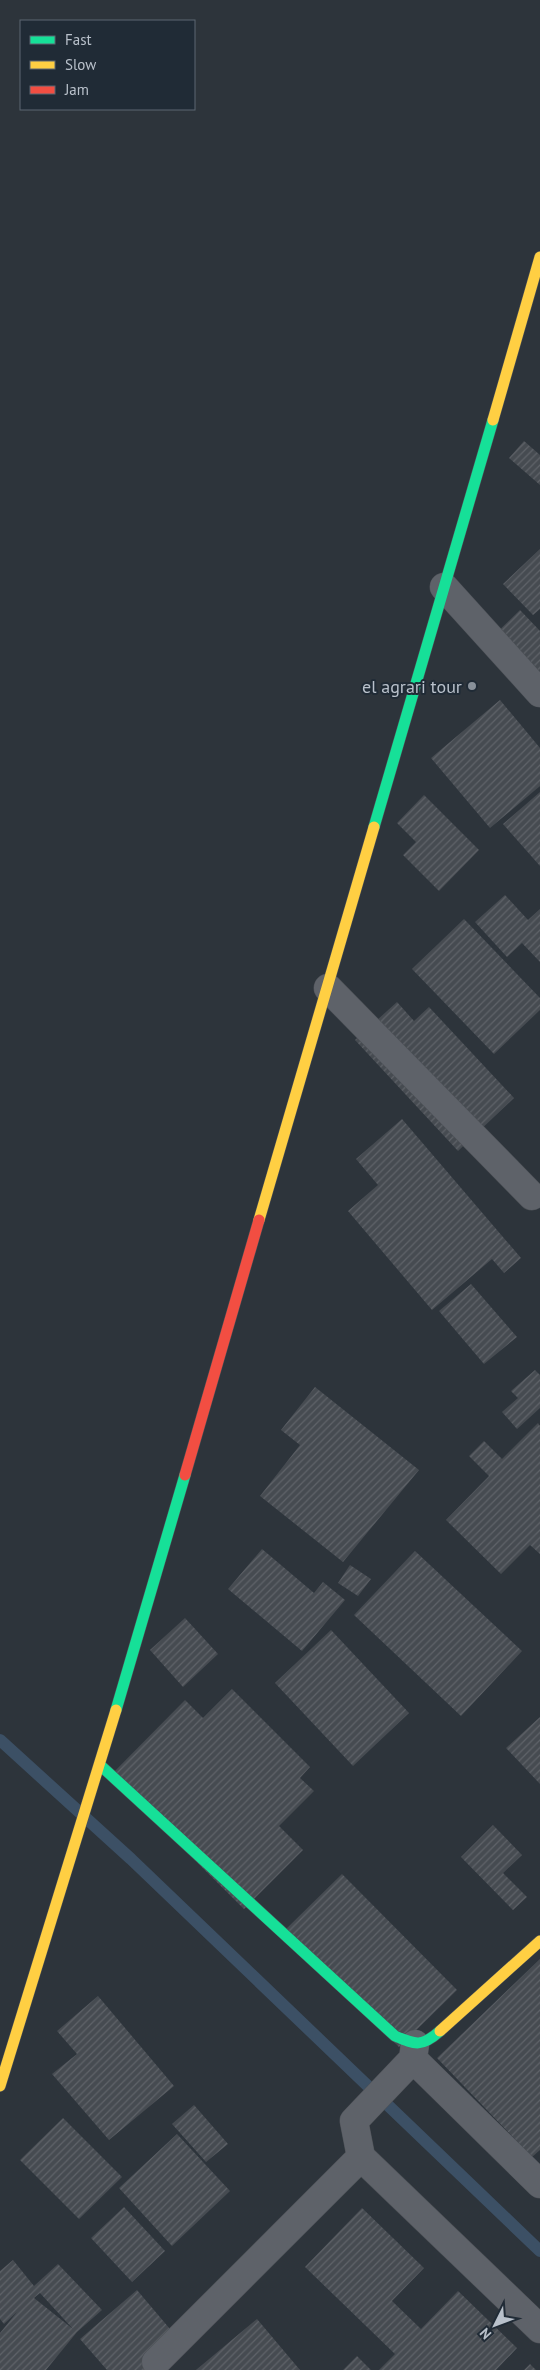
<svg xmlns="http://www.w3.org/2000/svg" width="540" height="2370" viewBox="0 0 540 2370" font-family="'PT Sans',sans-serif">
<defs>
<pattern id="building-hatch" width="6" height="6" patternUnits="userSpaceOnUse" patternTransform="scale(1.25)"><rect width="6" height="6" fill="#464b51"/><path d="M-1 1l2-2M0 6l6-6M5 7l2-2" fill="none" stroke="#5f6369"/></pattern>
</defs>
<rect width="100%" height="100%" fill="#2d343b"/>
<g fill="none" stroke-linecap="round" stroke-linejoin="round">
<path stroke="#3c5065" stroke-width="12" d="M0 1740 131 1859 540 2251"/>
</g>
<path fill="url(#building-hatch)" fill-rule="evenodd" d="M524 441 540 455V485L509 458Z
M540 549V609L533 615 503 584Z
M520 610 540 631V696L488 641Z
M500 700 540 748V786L490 828 431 758Z
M540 792V866L503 824Z
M424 795 479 850 439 891 403 855 416 842 397 823Z
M505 895 528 920 540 909V962L522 943 507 957 475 922Z
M464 919 540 998V1010L494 1054 412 969Z
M397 1002 414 1021 429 1007 514 1098 458 1151 355 1040Z
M402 1119 521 1258 504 1273 492 1259 432 1310 348 1211 378 1185 356 1159Z
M471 1284 517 1337 484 1364 439 1311Z
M535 1370 540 1375V1408L517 1429 502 1412 518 1398 511 1391Z
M315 1387 419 1470 343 1562 260 1496 300 1445 281 1430Z
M538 1423 540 1426V1554L530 1545 501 1574 446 1520 489 1476 469 1456 484 1441 502 1459Z
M262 1549 314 1593 323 1582 345 1600 302 1651 228 1589Z
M415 1551 522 1651 461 1716 354 1615Z
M350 1565 371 1579 358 1596 338 1583Z
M185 1618 218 1654 183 1687 150 1650Z
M331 1630 409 1713 353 1766 275 1683Z
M232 1689 310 1767 300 1778 314 1791 279 1826 303 1850 244 1909 110 1776 185 1700 203 1718Z
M540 1717V1784L506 1748Z
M493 1825 522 1855 503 1873 527 1897 513 1910 461 1857Z
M342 1874 457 1990 399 2047 284 1931Z
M540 1959V2150L532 2157 437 2058Z
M98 1996 174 2086 109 2140 52 2074 77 2054 57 2031Z
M194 2105 228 2144 206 2162 172 2124Z
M63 2118 122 2177 79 2219 20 2160Z
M177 2134 230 2191 172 2246 119 2188Z
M124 2207 165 2251 132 2282 91 2238Z
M362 2208 424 2268 392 2301 421 2329 458 2291 517 2348 496 2370H379L395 2354 305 2267Z
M13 2260 34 2286 58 2264 102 2310 77 2332 46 2370H0V2333L17 2312 4 2324 0 2319V2271ZM40 2293 73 2329 34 2298Z
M137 2290 181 2342 149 2370H107L80 2339Z
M257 2319 300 2370H196Z
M357 2356 371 2370H343Z
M530 2364 536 2370H524Z"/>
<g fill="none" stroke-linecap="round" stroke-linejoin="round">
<g stroke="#4c5056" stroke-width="29">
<path id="street" d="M444 587 540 693
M328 988 532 1196
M413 2059 540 2184
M361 2157 540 2329
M156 2362 361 2157 354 2121 413 2059 415 2044"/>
</g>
<g stroke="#4c5056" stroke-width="12">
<path id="fast" d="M374 827 493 420
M116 1710 185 1475
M100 1765 395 2036C416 2045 422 2047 440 2031"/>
</g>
<g stroke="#4c5056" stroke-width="12">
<path id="slow" d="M493 420 540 257
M259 1220 374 827
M440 2031 540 1941
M0 2086 116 1710"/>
</g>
<g stroke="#4c5056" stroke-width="12">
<path id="jam" d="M185 1475 259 1220"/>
</g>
<use href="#street" stroke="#5e6269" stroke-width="28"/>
<use href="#fast" stroke="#16e098" stroke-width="11"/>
<use href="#slow" stroke="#ffcf43" stroke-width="11"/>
<use href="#jam" stroke="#f24e42" stroke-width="11"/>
</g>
<circle fill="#889099" stroke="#202b36" stroke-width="2" cx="472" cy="686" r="5"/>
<g text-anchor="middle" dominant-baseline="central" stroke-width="4" stroke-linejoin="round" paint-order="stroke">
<g font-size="18" fill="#b9c1cb" stroke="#202b36" text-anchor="end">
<text x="462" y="686">el agrari tour</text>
</g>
</g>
<rect x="20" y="20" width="175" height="90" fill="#202b36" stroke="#5d6772"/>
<rect x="30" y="36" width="25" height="8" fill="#16e098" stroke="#5d6772"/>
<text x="65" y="45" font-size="15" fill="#b9c1cb">Fast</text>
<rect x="30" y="61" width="25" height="8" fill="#ffcf43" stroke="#5d6772"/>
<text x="65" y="70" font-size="15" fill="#b9c1cb">Slow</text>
<rect x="30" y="86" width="25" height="8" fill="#f24e42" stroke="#5d6772"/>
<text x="65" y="95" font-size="15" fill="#b9c1cb">Jam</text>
<g transform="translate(495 2325) rotate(228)" stroke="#202b36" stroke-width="4" paint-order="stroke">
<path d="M0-4L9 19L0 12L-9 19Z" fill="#b9c1cb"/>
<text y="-8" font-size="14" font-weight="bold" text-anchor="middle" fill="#b9c1cb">N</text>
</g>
</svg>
